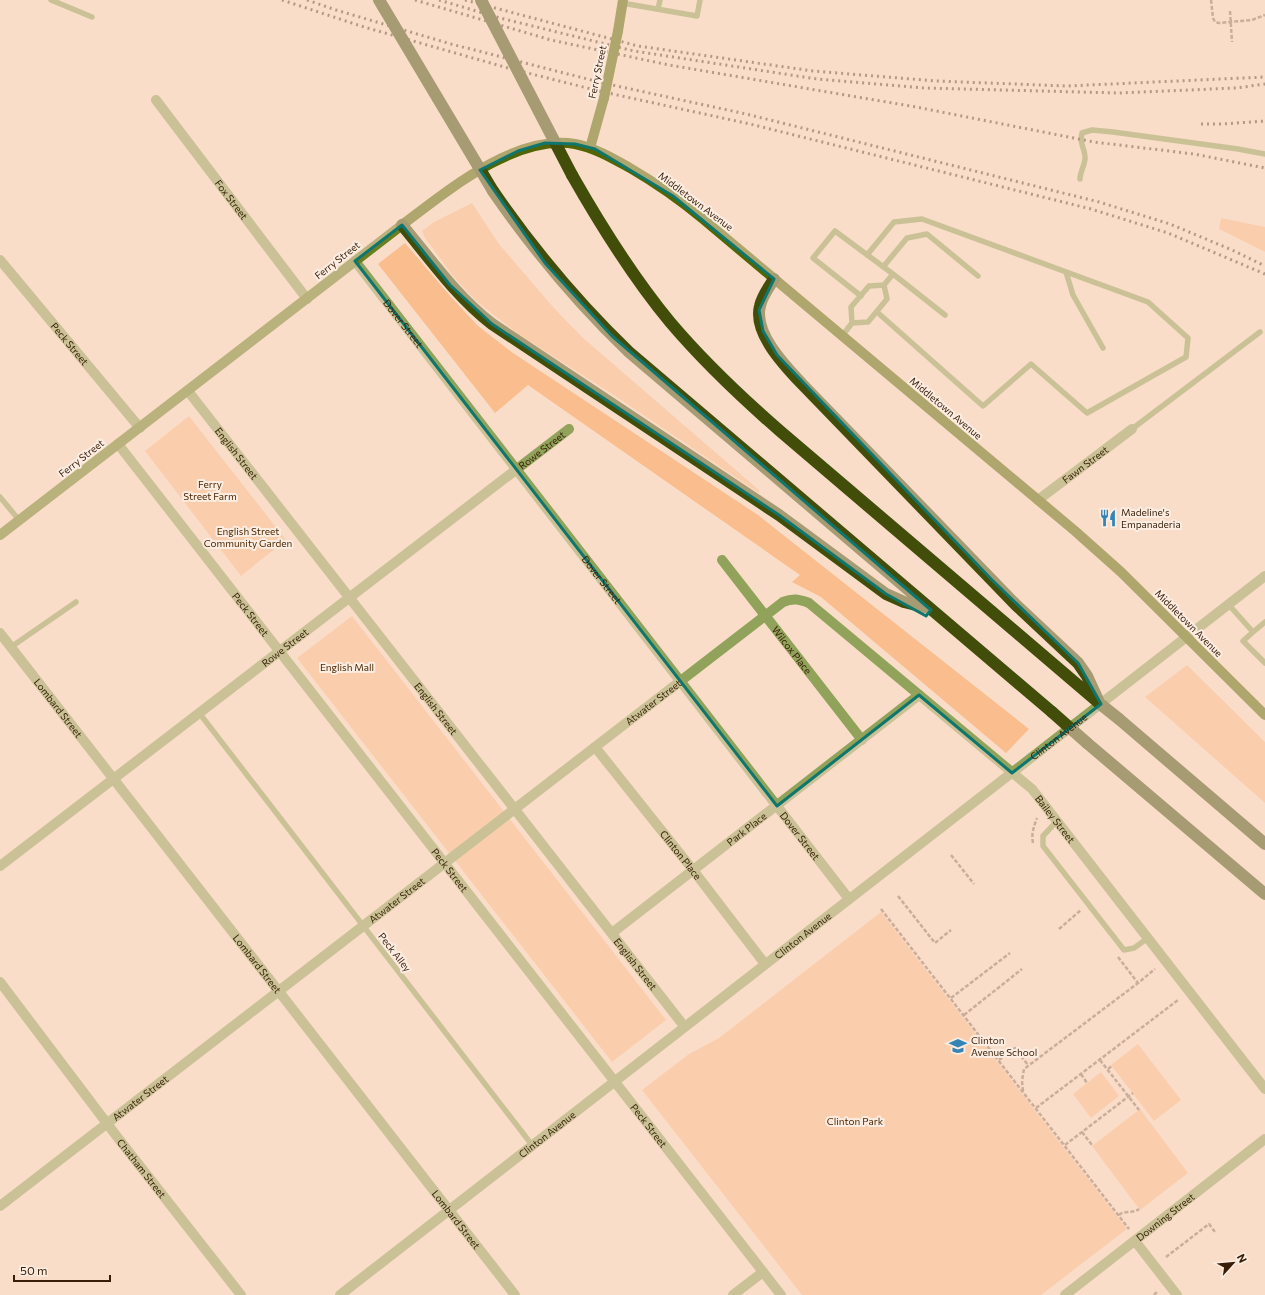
<svg xmlns="http://www.w3.org/2000/svg" width="1265" height="1295" viewBox="0 0 1265 1295" font-family="Commissioner,sans-serif">
<rect width="100%" height="100%" fill="#f9ddc8"/>
<path fill="#fabd8d" d="M472 203 499 244 554 308 582 337 759 490V493L612 394 518 334 475 300 453 276 425 238 422 231 434 222Z
M1221 218 1265 227V252L1219 229Z
M405 243 451 297 478 326 513 353 758 515 1029 729 1006 753 821 597 792 582 800 575 528 385 495 413 378 264Z
M189 416 286 540 241 576 145 451Z
M352 616 666 1020 612 1062 297 658Z
M1187 665 1265 742V803L1145 697Z
M881 912 1127 1229 1041 1295H802L642 1090 689 1054 719 1038Z
M1138 1044 1181 1100 1154 1121 1111 1065Z
M1101 1072 1119 1096 1091 1118 1073 1094Z
M1140 1109 1188 1173 1140 1210 1092 1146Z"/>
<g fill="none" stroke-linecap="round" stroke-linejoin="round">
<path stroke="#917660" stroke-width="2.5" stroke-dasharray="4 2" stroke-linecap="butt" d="M1211 0 1213 18 1215 22 1219 23 1252 20 1265 15
M1230 11 1232 42
M1033 843C1031 834 1034 826 1037 818
M951 855 974 884
M898 896 935 943 951 930
M881 909 1129 1229
M1059 929 1081 910
M1118 957 1138 983 1155 969
M951 998 1010 953
M964 1015 1022 969
M999 1060 1015 1048 1028 1065
M1100 1060 1139 1110
M1108 1069 1112 1066
M1081 1074 1087 1083
M1023 1091 1022 1081 1024 1069 1138 983
M1036 1108 1178 1000
M1082 1132 1092 1145
M1065 1145 1133 1093
M1119 1215C1124 1210 1133 1214 1139 1209
M1166 1257 1209 1224 1215 1232
M1154 1295 1157 1292"/>
<path stroke="#91a25a" stroke-width="5.5" d="M51 0 92 17
M622 3 697 16 700 0
M658 9 660 0
M1080 179C1080 171 1086 164 1085 156 1084 146 1079 144 1082 133L1092 130 1113 132 1238 149 1265 154
M867 255 894 222 922 219 1148 302 1188 338 1186 357 1087 413 1031 364 983 406 877 312
M883 267 907 238 927 234 978 276
M1066 272 1073 295 1103 348
M861 296 813 258 835 231 893 274
M852 323 868 322 887 299 884 285 893 274 945 315
M842 336 852 323 851 307 869 286 884 285
M1132 429 1260 332
M0 497 19 520
M1229 605 1253 632 1243 641 1265 663
M1253 632 1265 622
M11 647 76 602
M200 714 532 1145
M1057 821 1043 836V846L1124 950 1134 948 1148 938"/>
<g stroke="#91a25a" stroke-width="10">
<path id="s1" d="M156 100 307 299"/>
<path id="s2" d="M0 260 140 428"/>
<path id="s3" d="M355 261 849 899"/>
<path id="s4" d="M188 391 684 1026"/>
<path id="s5" d="M118 444 781 1295"/>
<path id="s6" d="M1038 500 1132 429"/>
<path id="s7" d="M722 560 862 740"/>
<path id="s8" d="M0 633 515 1295"/>
<path id="s9" d="M595 747 693 870 765 964"/>
<path id="s10" d="M0 866 569 429"/>
<path id="s11" d="M612 933 919 695"/>
<path id="s12" d="M0 982 118 1138 241 1295"/>
<path id="s13" d="M0 1206 783 602C793 598 799 599 809 603L1032 789 1265 1089"/>
<path d="M1135 1241 1177 1295"/>
<path id="s14" d="M340 1295 1265 576"/>
<path d="M733 1295 763 1272"/>
<path id="s15" d="M1065 1295 1265 1139"/>
</g>
<path stroke="#6c7e1f" stroke-width="10" d="M0 535 402 225"/>
<path stroke="#546400" stroke-width="10" d="M618 31 623 0
M590 148 604 98
M402 225C447 191 515 134 575 144 595 148 612 158 630 168 656 183 680 200 703 219L1075 531 1121 572 1265 715"/>
<path stroke="#414d09" stroke-width="12" d="M572 175C601 226 632 276 670 322 703 361 741 397 780 431L1099 703
M493 191C533 249 578 303 629 352L1052 712
M402 225C431 260 456 296 492 324L779 515 886 594 904 602 928 608
M774 279C769 287 762 296 760 306 753 333 785 366 802 384L1016 605 1078 663 1087 676 1098 700
M1119 719 1265 844
M1087 743 1265 894"/>
<path stroke="#624731" stroke-width="3" stroke-dasharray="2 4" stroke-linecap="butt" d="M282 0 364 27 508 68 599 91 750 124 1091 209 1168 233 1265 274
M307 0 336 10 451 44 603 83 746 114 1099 202 1170 224 1232 250 1265 266
M415 0 551 40 669 65 916 107 1094 142 1194 154 1265 168
M439 0 500 18 634 51 817 79 925 88 1119 93 1236 88 1265 84
M465 0 638 46 813 71 936 81 1067 86 1265 77
M1201 124H1223L1265 121"/>
<path stroke="#546400" stroke-width="10" d="M604 98 618 31"/>
<path stroke="#414d09" stroke-width="12" d="M379 0 493 191
M481 0 572 175
M1099 703 1119 719
M1052 712 1087 743"/>
</g>
<path d="M0 0H1265V1295H0ZM545 143 575 144 595 149 673 196 774 279 759 310 763 331 777 355 992 580 1078 663 1101 704 1012 773 919 695 777 806 355 261 402 225 450 285 492 324 779 515 886 594 926 616 931 610 612 336 545 263 480 170 518 151Z" fill="#f9ddc8" fill-opacity=".55" fill-rule="evenodd"/>
<path fill="none" stroke="#0f766e" stroke-width="3" stroke-linejoin="round" d="M545 143 575 144 595 149 673 196 774 279 759 310 763 331 777 355 992 580 1078 663 1101 704 1012 773 919 695 777 806 355 261 402 225 450 285 492 324 779 515 886 594 926 616 931 610 612 336 545 263 480 170 518 151Z"/>
<defs>
<g id="restaurant-bare" transform="scale(1.38)"><path d="M-5-6h1v4h1v-4h1v4h1v-4h1v5L-1.5 .5V6h-2V.5L-5-1ZM5-6V6H3V1.5H1.5Q1.5-4 5-6Z" fill="#3584b6" stroke="#fcede3" stroke-width="2.5" paint-order="stroke"/></g>
<g id="school-bare" transform="scale(1.38)"><path d="M0-5L7-2L0 1L-7-2ZM-4 1L0 2.5L4 1V4Q0 6-4 4Z" fill="#3584b6" stroke="#fcede3" stroke-width="2.5" paint-order="stroke"/></g>
</defs>
<g fill-rule="evenodd">
<use href="#restaurant-bare" x="1108" y="518"/>
<use href="#school-bare" x="958" y="1046"/>
</g>
<g text-anchor="middle" dominant-baseline="central" stroke-width="4" stroke-linejoin="round" paint-order="stroke">
<g font-size="10" fill="#381e07" stroke="#fcede3">
<text transform="translate(597 72) rotate(-78)">Ferry Street</text>
<text stroke="none"><textPath href="#s1" startOffset="125">Fox Street</textPath></text>
<text transform="translate(696 201) rotate(37)">Middletown Avenue</text>
<text transform="translate(337 260) rotate(-38)">Ferry Street</text>
<text stroke="none"><textPath href="#s3" startOffset="79">Dover Street</textPath></text>
<text stroke="none"><textPath href="#s2" startOffset="109">Peck Street</textPath></text>
<text transform="translate(946 408) rotate(40)">Middletown Avenue</text>
<text stroke="none"><textPath href="#s10" startOffset="683">Rowe Street</textPath></text>
<text stroke="none"><textPath href="#s4" startOffset="79">English Street</textPath></text>
<text transform="translate(81 458) rotate(-38)">Ferry Street</text>
<text stroke="none"><textPath href="#s6" startOffset="59">Fawn Street</textPath></text>
<text stroke="none"><textPath href="#s3" startOffset="403">Dover Street</textPath></text>
<text stroke="none"><textPath href="#s5" startOffset="216">Peck Street</textPath></text>
<text transform="translate(1189 623) rotate(45)">Middletown Avenue</text>
<text stroke="none"><textPath href="#s10" startOffset="359">Rowe Street</textPath></text>
<text stroke="none"><textPath href="#s7" startOffset="114">Wilcox Place</textPath></text>
<text stroke="none"><textPath href="#s13" startOffset="825">Atwater Street</textPath></text>
<text stroke="none"><textPath href="#s8" startOffset="95">Lombard Street</textPath></text>
<text stroke="none"><textPath href="#s4" startOffset="403">English Street</textPath></text>
<text stroke="none"><textPath href="#s14" startOffset="910">Clinton Avenue</textPath></text>
<text stroke="none"><textPath href="#s13" startOffset="1344">Bailey Street</textPath></text>
<text stroke="none"><textPath href="#s11" startOffset="170">Park Place</textPath></text>
<text stroke="none"><textPath href="#s3" startOffset="727">Dover Street</textPath></text>
<text stroke="none"><textPath href="#s9" startOffset="138">Clinton Place</textPath></text>
<text stroke="none"><textPath href="#s5" startOffset="540">Peck Street</textPath></text>
<text stroke="none"><textPath href="#s13" startOffset="501">Atwater Street</textPath></text>
<text stroke="none"><textPath href="#s14" startOffset="586">Clinton Avenue</textPath></text>
<text transform="translate(395 952) rotate(52)">Peck Alley</text>
<text stroke="none"><textPath href="#s8" startOffset="419">Lombard Street</textPath></text>
<text stroke="none"><textPath href="#s4" startOffset="727">English Street</textPath></text>
<text stroke="none"><textPath href="#s13" startOffset="177">Atwater Street</textPath></text>
<text stroke="none"><textPath href="#s5" startOffset="864">Peck Street</textPath></text>
<text stroke="none"><textPath href="#s14" startOffset="262">Clinton Avenue</textPath></text>
<text stroke="none"><textPath href="#s12" startOffset="234">Chatham Street</textPath></text>
<text stroke="none"><textPath href="#s15" startOffset="127">Downing Street</textPath></text>
<text stroke="none"><textPath href="#s8" startOffset="743">Lombard Street</textPath></text>
</g>
<g font-size="10" fill="#4d2700" stroke="#fcede3">
<text x="210" y="484">Ferry<tspan x="210" dy="12">Street Farm</tspan></text>
<text x="248" y="531">English Street<tspan x="248" dy="12">Community Garden</tspan></text>
<text x="347" y="667">English Mall</text>
<text x="855" y="1121">Clinton Park</text>
</g>
<g font-size="10" fill="#381e07" stroke="#fcede3" text-anchor="start">
<text x="1121" y="512">Madeline's<tspan x="1121" dy="12">Empanaderia</tspan></text>
<text x="971" y="1040">Clinton<tspan x="971" dy="12">Avenue School</tspan></text>
</g>
</g>
<g transform="translate(1233 1263) rotate(63)" stroke="#fcede3" stroke-width="3" paint-order="stroke">
<path d="M0-3L7 15L0 10L-7 15Z" fill="#381e07"/>
<text y="-6" font-size="11" font-weight="bold" text-anchor="middle" fill="#381e07">N</text>
</g>
<path d="M14 1275v6h96v-6" fill="none" stroke="#381e07" stroke-width="2"/>
<text x="20" y="1275" font-size="12" fill="#381e07" stroke="#fcede3" stroke-width="3" paint-order="stroke">50 m</text>
</svg>
